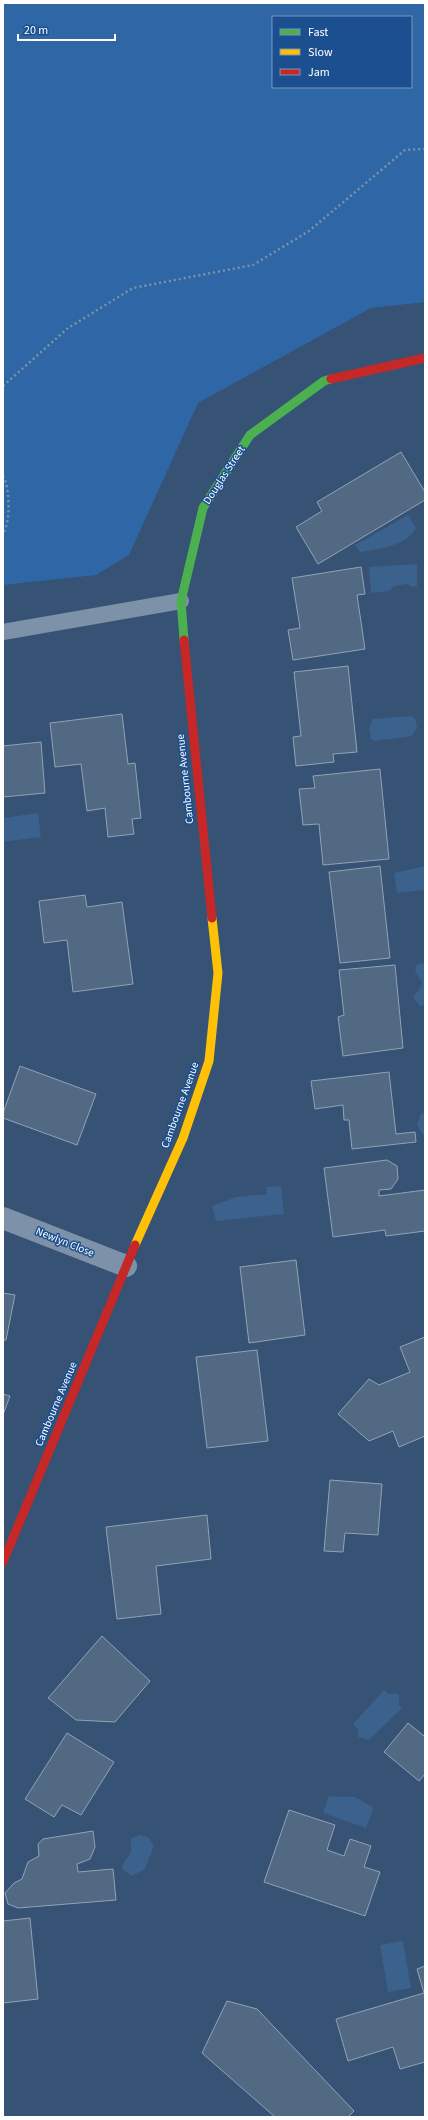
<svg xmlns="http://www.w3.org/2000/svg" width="428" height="2120" viewBox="0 0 428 2120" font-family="'Source Sans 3',sans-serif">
<rect width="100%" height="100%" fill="#365274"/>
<path fill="#2f66a5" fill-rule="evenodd" d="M3 3H425V302L371 308 198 403 129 555 96 575 3 585ZM273 17H411V87H273Z"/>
<path fill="#3b618d" d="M408 515 416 528C409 545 376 550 360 552L355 545Z
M417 564V586L412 587 407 584 394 586 389 591 371 593 369 567Z
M411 716 415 719 417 727 412 736 375 741 371 739 369 729 373 719Z
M38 813 41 837 3 842V818Z
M425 866V890L397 893 394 873Z
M425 963V1005L420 1006 413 997 420 989 422 982 415 972 417 964Z
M425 1112V1135L422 1134 417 1124 421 1114Z
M281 1186 284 1214 216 1221 212 1206 236 1197 267 1194 266 1187Z
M384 1690 388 1694H399V1705L402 1708 369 1740 358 1737V1729L353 1724Z
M329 1796 355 1797 374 1808 366 1828 323 1813Z
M139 1835 148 1837 154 1846 145 1869 132 1876 122 1869C124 1854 135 1860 130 1839Z
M403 1941 411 1988 388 1992 380 1945Z"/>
<path fill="#526984" stroke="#92a2b6" d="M401 452 425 492V500L318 564 296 527 322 511 317 502Z
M361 567 365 594 357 595 365 649 293 660 288 630 300 628 292 578Z
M348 666 357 752 333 754 334 762 296 766 293 737 301 736 294 672Z
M122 714 128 764 135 763 141 818 132 819 134 834 108 837 105 808 87 811 81 764 55 767 50 723Z
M41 742 45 793 3 797V746Z
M380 769 389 859 323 865 319 824 303 825 299 789 315 788 313 776Z
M380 866 390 958 340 963 329 872Z
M85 895 87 907 122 902 133 984 73 992 67 940 44 943 39 901Z
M395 965 403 1048 343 1056 338 1017 344 1015 339 970Z
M20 1066 96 1094 77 1145 3 1118V1113Z
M389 1072 396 1134 415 1132 416 1142 352 1149 349 1120H344L343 1105 315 1109 311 1081Z
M387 1160 397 1166 398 1179 391 1189 379 1190V1196L425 1190V1231L386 1236 385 1230 333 1237 324 1168Z
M296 1260 305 1335 249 1343 240 1267Z
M3 1293 15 1295 6 1340H3Z
M425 1337V1436L399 1447 393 1431 369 1441 338 1414 369 1379 379 1385 410 1372 400 1347Z
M257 1350 268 1441 207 1448 196 1357Z
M3 1394 10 1396 3 1415Z
M330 1480 382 1484 378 1535 345 1533 343 1552 324 1551Z
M207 1515 211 1559 156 1566 161 1614 117 1619 106 1527Z
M102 1636 150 1681 115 1722 76 1720 48 1698Z
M408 1723 424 1736 425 1734V1774L419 1781 384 1752Z
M67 1733 114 1762 81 1815 62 1805 54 1817 25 1799Z
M289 1810 335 1825 327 1850 344 1856 350 1839 371 1846 364 1867 380 1872 365 1916 264 1882Z
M93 1831 95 1847 90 1859 77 1864 78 1872 113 1869 116 1900 18 1908 8 1904 5 1893 14 1883 22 1879 28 1862 39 1856 38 1844 43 1839Z
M30 1918 38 1999 3 2003V1921Z
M425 1966V2062L400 2069 393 2047 348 2061 336 2019 424 1993 417 1969Z
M227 2001 257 2009 354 2111 348 2117H275L202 2053Z"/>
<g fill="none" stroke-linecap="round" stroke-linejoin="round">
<path stroke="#7d92a8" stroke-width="2.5" stroke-dasharray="2 3" stroke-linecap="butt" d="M3 386 68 328 133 288 253 265 309 231 405 150 425 149
M3 476C10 487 11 523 3 533"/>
<path stroke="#7d92a8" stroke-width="16" d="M3 632 181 601"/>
<path stroke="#7d92a8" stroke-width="22" d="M3 1218 126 1266"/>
<path stroke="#4caf50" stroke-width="9" d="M184 640 181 601 203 508 250 435 324 381 331 379"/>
<path stroke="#ffc107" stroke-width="9" d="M135 1245 183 1138 209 1061 218 973 212 918"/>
<path stroke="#c62828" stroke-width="9" d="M331 379 425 358
M184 640 212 918
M3 1562 135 1245"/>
</g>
<g text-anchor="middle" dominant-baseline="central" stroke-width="3" stroke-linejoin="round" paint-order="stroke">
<g font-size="11" fill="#fff" stroke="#1b4f8f">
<text transform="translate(224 475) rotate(-57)">Douglas Street</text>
<text transform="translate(185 779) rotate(-96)">Cambourne Avenue</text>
<text transform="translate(180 1105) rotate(-70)">Cambourne Avenue</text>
<text transform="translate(65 1242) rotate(22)">Newlyn Close</text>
<text transform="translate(56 1404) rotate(-67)">Cambourne Avenue</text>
</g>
</g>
<rect width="428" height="2120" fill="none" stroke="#ffffff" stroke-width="8"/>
<rect x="272" y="16" width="140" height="72" fill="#1b4f8f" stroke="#7695bc"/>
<rect x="280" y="29" width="20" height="6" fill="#4caf50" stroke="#7695bc"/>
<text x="308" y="36" font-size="12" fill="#ffffff">Fast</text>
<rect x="280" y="49" width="20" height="6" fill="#ffc107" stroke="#7695bc"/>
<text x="308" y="56" font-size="12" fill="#ffffff">Slow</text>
<rect x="280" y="69" width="20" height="6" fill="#c62828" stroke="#7695bc"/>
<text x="308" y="76" font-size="12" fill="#ffffff">Jam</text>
<path d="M18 34v6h97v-6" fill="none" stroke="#ffffff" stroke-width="2"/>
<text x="24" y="34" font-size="12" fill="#ffffff" stroke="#1b4f8f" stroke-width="3" paint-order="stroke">20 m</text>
</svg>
